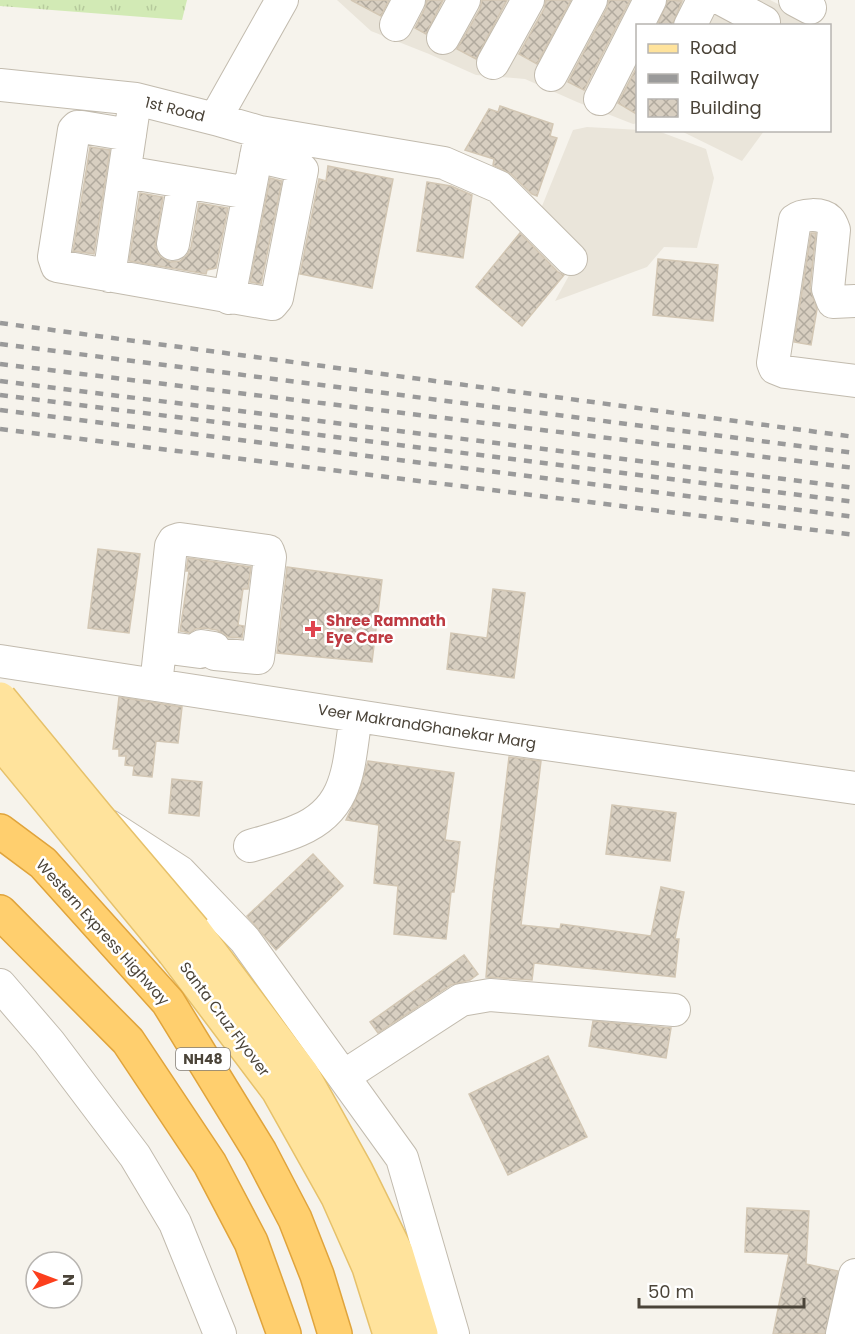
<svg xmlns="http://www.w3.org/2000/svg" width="855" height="1334" viewBox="0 0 855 1334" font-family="Poppins,sans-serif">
<defs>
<pattern id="grass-tufts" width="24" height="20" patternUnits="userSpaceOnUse" patternTransform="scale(1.5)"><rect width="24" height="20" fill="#d2eab5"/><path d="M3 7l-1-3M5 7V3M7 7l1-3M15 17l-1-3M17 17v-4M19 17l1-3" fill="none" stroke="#b6ca9c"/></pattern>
<pattern id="building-cross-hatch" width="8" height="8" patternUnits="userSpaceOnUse" patternTransform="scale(1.5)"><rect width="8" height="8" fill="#d8cfc1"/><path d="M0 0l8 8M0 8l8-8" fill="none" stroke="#b1aa9e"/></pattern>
</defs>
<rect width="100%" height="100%" fill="#f6f3ec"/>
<path fill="#eae5da" d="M337 0H770L820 25 638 26V123L633 124 577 102 525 79 476 75 429 54 371 31Z
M587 127 658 131 706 149 714 178 697 248 664 247 647 267 555 301 583 250 540 211 573 130Z
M681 131H764L742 161Z"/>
<path fill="url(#grass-tufts)" d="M0 0H187L182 20 0 6Z"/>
<path fill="url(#building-cross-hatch)" stroke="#d3c7b4" stroke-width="1.5" d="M351 0H389L381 16Z
M427 0H443L426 34 415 28 425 8Z
M482 0H507L476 59 457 49 480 9Z
M546 0H571L537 64 519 54 544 9Z
M609 0H630L584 90 568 82 607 8Z
M668 0 682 1 672 26H657Z
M638 65V115L618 103Z
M500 106 553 124 550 136 557 138 537 196 532 194 511 174 493 165 494 159 465 150 489 109 498 112Z
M90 147 110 150 94 254 73 251Z
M328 166 393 179 372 288 300 274 319 179 326 181Z
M270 178 282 181 261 284 250 282Z
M427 182 451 186 472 195 463 258 417 251Z
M140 193 163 197 155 247 161 257 170 262 180 261 187 255 191 247 199 203 228 208 216 268 207 270 206 274 129 261Z
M520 233 558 272 564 275 522 326 476 287Z
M811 233H816L810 288 817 309 811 345 794 342Z
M658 259 718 265 713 321 653 315Z
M98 549 140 554 129 633 88 628Z
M188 558 251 567 248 589H243L238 625 244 626 242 638 228 637 217 630 204 628 195 629 190 633 180 631 189 571H186Z
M287 567 382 580 372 662 277 653Z
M493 589 525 593 514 678 447 669 451 633 487 638Z
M119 697 182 707 178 743 156 741 152 777 133 775 134 766 125 765 126 756H119V749H113Z
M509 757 541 761 521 925 560 929 561 924 651 936 661 887 684 892 675 939H679L675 977 534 963 532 980 486 977 493 894Z
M368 761 454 773 445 840 460 842 454 892H451L446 939 394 934 398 886 374 883 379 825 346 820 360 790Z
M172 779 202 782 199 816 169 813Z
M612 805 676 813 670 861 606 854Z
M313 854 343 886 276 950 247 916Z
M464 955 478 974 470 980 451 985 378 1033 370 1022Z
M593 1021 671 1028 666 1058 589 1046Z
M548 1056 587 1137 508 1175 469 1094Z
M747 1208 809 1211 806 1264 838 1271 825 1334H773L789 1254 745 1252Z"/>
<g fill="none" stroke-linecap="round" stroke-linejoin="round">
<g stroke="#c2bbae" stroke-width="34">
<path id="minor" d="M723 0 764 22
M795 0 810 8
M396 25 409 0
M690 26 703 0
M443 38 464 0
M493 63 528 0
M551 75 591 0
M0 85 136 99 215 119 282 0
M600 99 650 0
M215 119 260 132 444 163 499 187 571 259
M130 135 82 127H77L74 130 54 257 57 266 272 304 277 298 302 170 298 166 256 156
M125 172 249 193
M173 244 184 182
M109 276 133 114
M229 298 260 136
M855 301 833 302 828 289 834 230C833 227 831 222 829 220 822 213 802 214 795 220L773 363 775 368 785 372 855 381
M0 661 455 731 855 788
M156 685 171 546 174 541 180 539 268 551 270 557 258 658 215 654 214 648 201 646 200 652 162 647
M109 826 180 872 245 940 402 1158 453 1334
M250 846C266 841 284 837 299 830 351 808 348 764 356 716
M0 985 49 1042 135 1156 175 1223 220 1334
M344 1076 461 1000 490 995 674 1010
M842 1334 855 1275"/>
</g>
<g stroke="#e6c16a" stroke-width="36">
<path id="major" d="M194 931 302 1074 356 1171 396 1252 421 1334
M174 952 278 1090 338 1197 369 1267 390 1334"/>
</g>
<g stroke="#e0a43c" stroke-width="36">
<path id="highway" d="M0 831 43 863 168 1002 260 1152 295 1219 317 1275 335 1334
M0 912 128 1041 210 1164 251 1242 284 1334"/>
</g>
<use href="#minor" stroke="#fff" stroke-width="32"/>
<use href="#major" stroke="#ffe39c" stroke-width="33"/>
<use href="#highway" stroke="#ffcf6e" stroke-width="33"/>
<path stroke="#9a9a9a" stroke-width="4.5" stroke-dasharray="8 8" stroke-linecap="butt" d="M0 323 855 437
M0 344 855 453
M0 364 855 468
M0 381 855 488
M0 395 855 502
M0 410 855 517
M0 429 855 535"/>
<g stroke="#e6c16a" stroke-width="36" stroke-linecap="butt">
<path id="major-bridge" d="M0 699 98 818 194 931
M0 741 174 952"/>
</g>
<use href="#major-bridge" stroke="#ffe39c" stroke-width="33"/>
</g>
<path fill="#e0444e" stroke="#fff" stroke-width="2" d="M310 620h6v6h6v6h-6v6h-6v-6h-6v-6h6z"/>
<g text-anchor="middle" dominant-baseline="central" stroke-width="5" stroke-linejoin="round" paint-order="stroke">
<rect fill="#fff" stroke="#817c74" stroke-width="1.5" x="176" y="1048" width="54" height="22" rx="4.5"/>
<g font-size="14" font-weight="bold" fill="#4b4439">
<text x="203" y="1059">NH48</text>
</g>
<g font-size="15" fill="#4b4439" stroke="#fff">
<text transform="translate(175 109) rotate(14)">1st Road</text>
<text transform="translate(427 726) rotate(9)">Veer MakrandGhanekar Marg</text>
<text transform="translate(103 932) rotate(48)">Western Express Highway</text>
<text transform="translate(225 1019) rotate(53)">Santa Cruz Flyover</text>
</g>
<g font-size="15" font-weight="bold" fill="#be3a42" stroke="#fff" text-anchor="start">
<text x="326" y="620">Shree Ramnath<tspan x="326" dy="17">Eye Care</tspan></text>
</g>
</g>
<rect x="636" y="24" width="195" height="108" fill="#ffffff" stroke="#b7b4b0" stroke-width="1.5"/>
<rect x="648" y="44" width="30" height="9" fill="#ffe39c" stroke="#b7b4b0" stroke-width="1.5"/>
<text x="690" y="54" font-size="18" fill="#4b4439">Road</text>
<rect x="648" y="74" width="30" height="9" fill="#9a9a9a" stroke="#b7b4b0" stroke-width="1.5"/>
<text x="690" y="84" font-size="18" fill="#4b4439">Railway</text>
<rect x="648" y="99" width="30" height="18" fill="url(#building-cross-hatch)" stroke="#b7b4b0" stroke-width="1.5"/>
<text x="690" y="114" font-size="18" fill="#4b4439">Building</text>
<g transform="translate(54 1280) rotate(90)"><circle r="28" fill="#ffffff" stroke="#b7b4b0" stroke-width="1.5"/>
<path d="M0-4.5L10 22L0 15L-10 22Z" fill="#fc3f1d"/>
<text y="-9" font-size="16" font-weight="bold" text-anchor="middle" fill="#4b4439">N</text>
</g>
<path d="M639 1298v9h165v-9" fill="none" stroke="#4b4439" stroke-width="3"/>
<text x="648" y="1298" font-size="18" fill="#4b4439" stroke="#ffffff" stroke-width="4.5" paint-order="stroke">50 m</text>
</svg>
